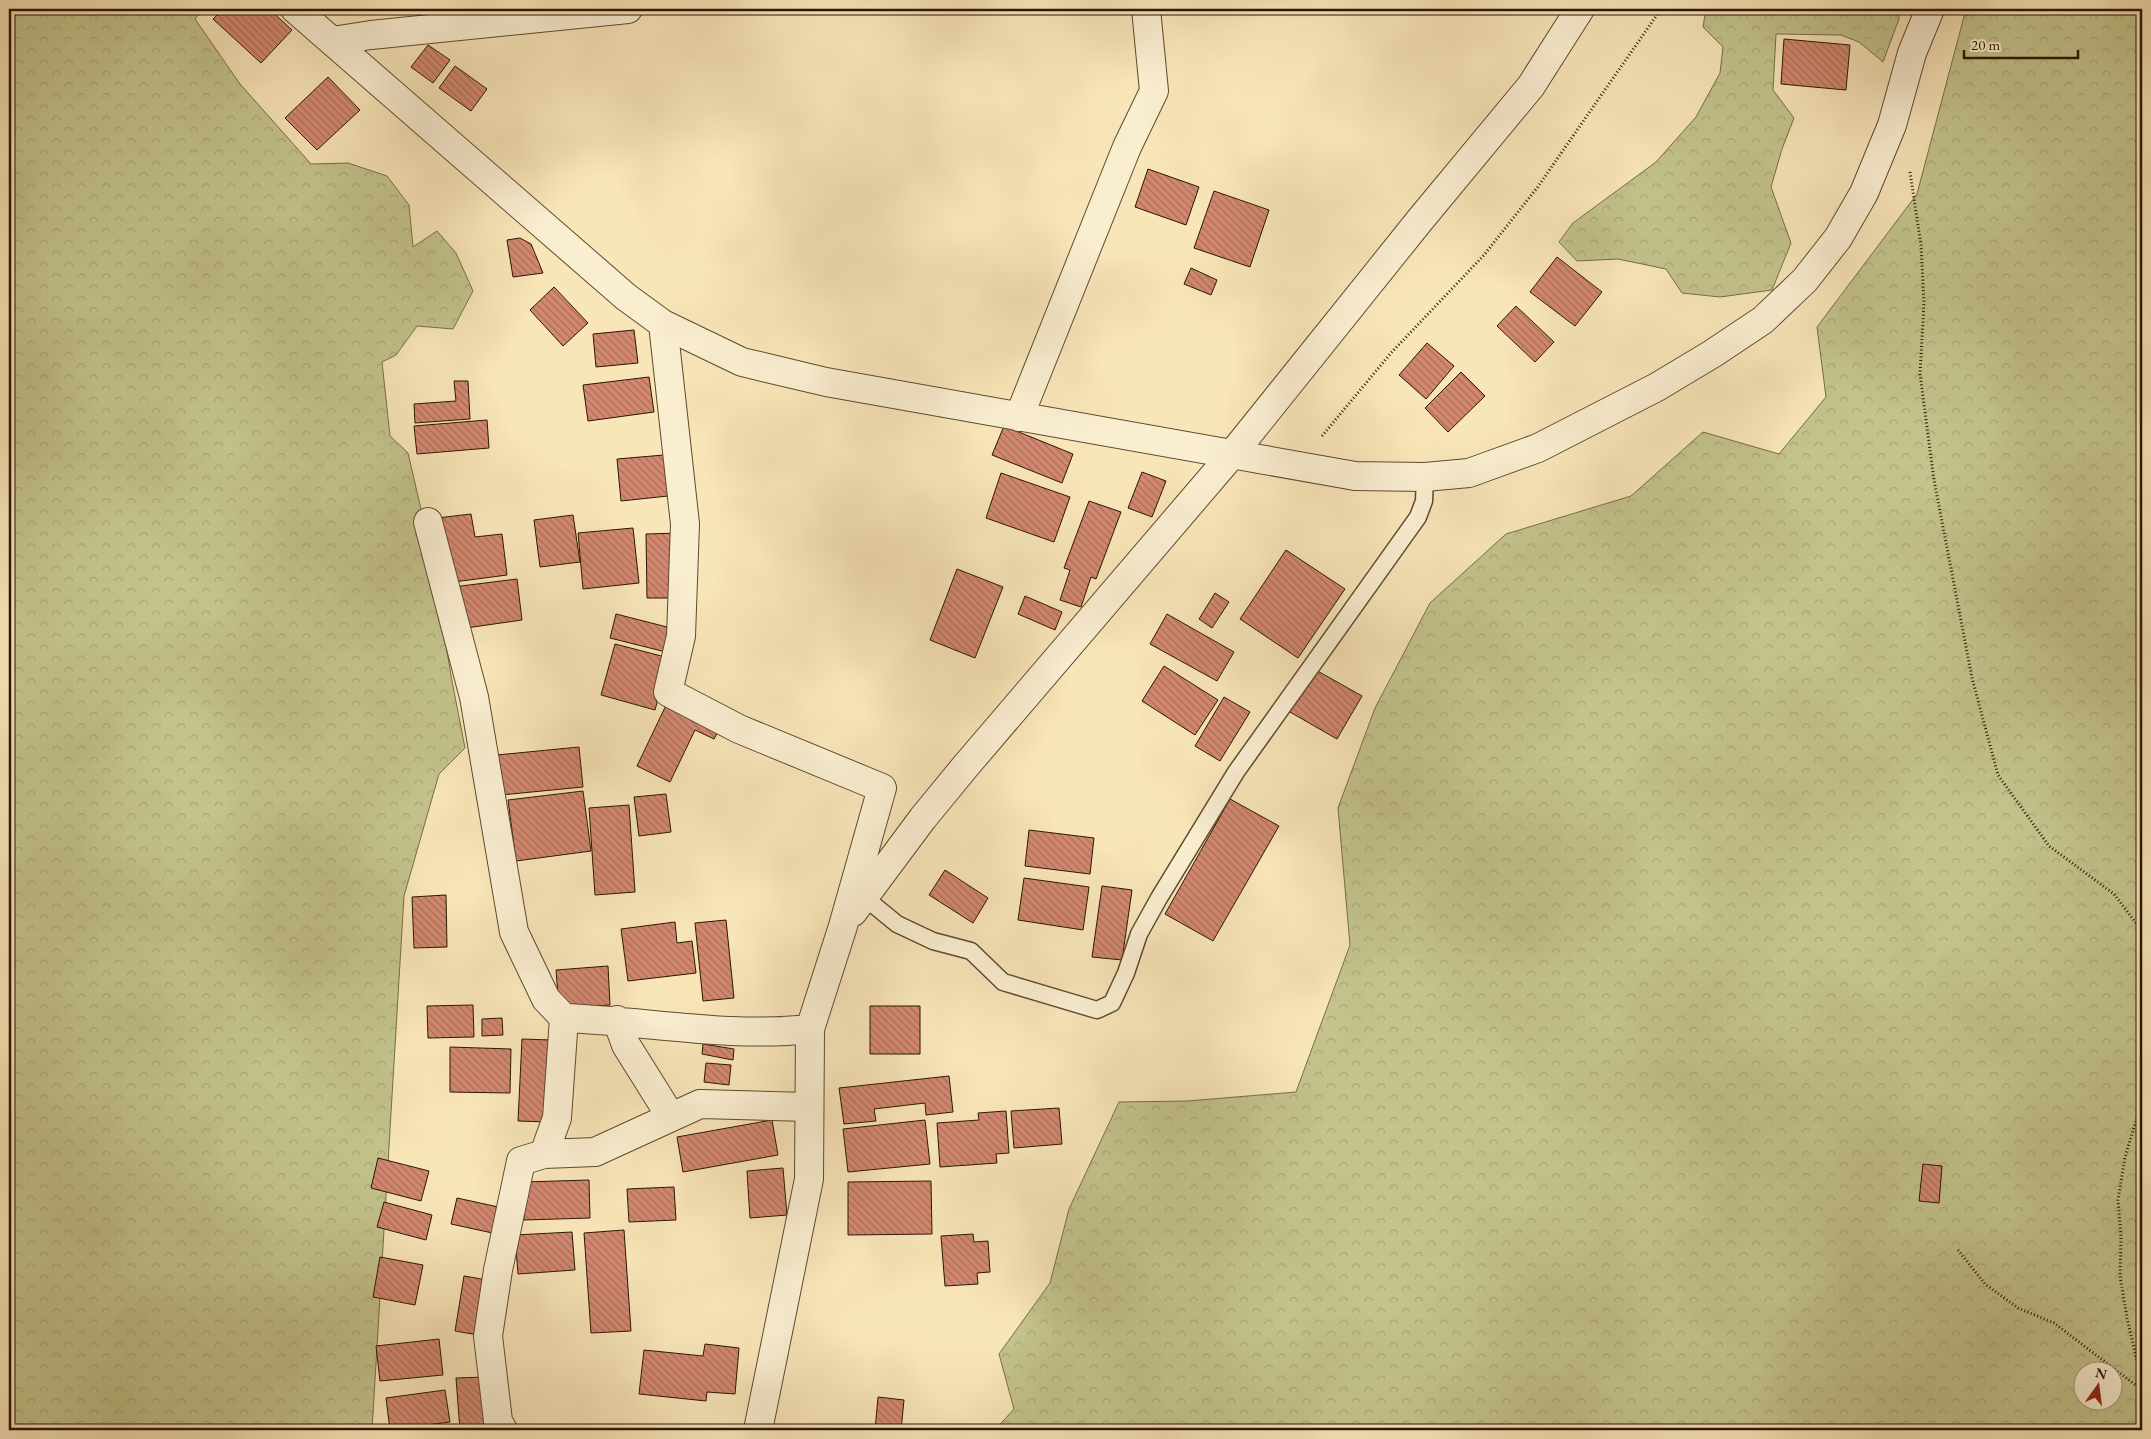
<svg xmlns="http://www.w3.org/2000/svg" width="2151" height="1439" viewBox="0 0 2151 1439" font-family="'EB Garamond',serif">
<defs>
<pattern id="forest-crowns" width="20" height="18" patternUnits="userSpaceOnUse" patternTransform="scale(1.25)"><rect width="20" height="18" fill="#c3c38b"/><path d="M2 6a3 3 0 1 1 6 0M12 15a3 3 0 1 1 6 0" fill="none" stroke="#a8a776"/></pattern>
<pattern id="building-back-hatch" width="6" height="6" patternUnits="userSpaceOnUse" patternTransform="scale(1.25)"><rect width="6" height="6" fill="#d38871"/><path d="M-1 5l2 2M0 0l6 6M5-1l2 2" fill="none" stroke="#ab6e5a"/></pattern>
</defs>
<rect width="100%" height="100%" fill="#f8e5b8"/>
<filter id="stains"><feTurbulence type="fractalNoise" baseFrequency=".004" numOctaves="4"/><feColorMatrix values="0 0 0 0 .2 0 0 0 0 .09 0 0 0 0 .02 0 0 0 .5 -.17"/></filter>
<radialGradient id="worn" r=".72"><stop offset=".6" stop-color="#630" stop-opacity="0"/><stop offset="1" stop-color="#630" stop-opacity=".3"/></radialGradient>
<path fill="url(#forest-crowns)" stroke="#766d46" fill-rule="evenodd" d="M9 9H203L195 19 240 84 311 164 348 163 387 176 409 205 413 247 437 231 456 253 473 291 453 329 417 326 396 355 382 362 390 436 408 453 427 535 452 681 465 748 439 774 404 896 372 1430H9Z
M1706 9H1899V19L1883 62 1859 42 1841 35 1776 34 1773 90 1794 118 1782 149 1771 187 1791 243 1772 290 1720 297 1682 293 1666 269 1618 259 1577 261 1559 242 1573 223 1656 162 1696 117 1720 73 1723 47 1703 27Z
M1966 9H2142V1430H995L1014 1409 999 1354 1050 1283 1069 1209 1119 1102 1188 1101 1296 1092 1350 945 1338 808 1375 708 1430 603 1506 534 1631 496 1703 432 1779 454 1826 397 1817 327 1917 194ZM2084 1372H2114V1402H2084Z"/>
<path fill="url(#building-back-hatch)" stroke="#291700" d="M223 9H269L292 30 261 63 213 19Z
M1784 39 1850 45 1846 90 1781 84Z
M428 45 450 60 433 83 411 67Z
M455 66 487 89 471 111 439 88Z
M328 77 360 110 317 150 285 118Z
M1148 169 1199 187 1186 225 1135 207Z
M1214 191 1269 210 1250 267 1194 248Z
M520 238 531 244 543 273 513 277 507 240Z
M1557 257 1602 292 1575 326 1530 292Z
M1191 268 1217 280 1211 295 1184 284Z
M554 287 588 323 563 346 530 310Z
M1516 306 1554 342 1535 362 1497 326Z
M634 330 638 363 596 367 593 334Z
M1427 343 1454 366 1426 399 1399 375Z
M1461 372 1485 396 1448 432 1425 408Z
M649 377 654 412 588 421 583 385Z
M454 381H468L470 419 415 423 414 404 456 401Z
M487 420 489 448 417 454 414 426Z
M1004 426 1073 454 1062 483 992 455Z
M664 455 668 496 621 501 617 459Z
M1142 472 1166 481 1152 517 1128 508Z
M1001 473 1070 497 1054 542 986 518Z
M1089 501 1121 512 1096 579 1091 577 1081 607 1060 600 1070 570 1064 568Z
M471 514 475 537 502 534 507 575 446 583 437 518Z
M573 515 580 562 540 567 534 520Z
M633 528 639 583 583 589 578 533Z
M680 533 681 598H647L646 534Z
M1286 550 1345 589 1298 658 1240 619Z
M957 569 1003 587 975 658 930 640Z
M517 579 522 620 459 629 453 587Z
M1215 593 1229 602 1212 628 1199 619Z
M1025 596 1062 612 1055 630 1018 614Z
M616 614 671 628 666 652 610 638Z
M1167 614 1234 652 1217 681 1150 644Z
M615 644 669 658 655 710 601 695Z
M1164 666 1218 700 1195 735 1142 701Z
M1314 669 1362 696 1337 739 1290 712Z
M1224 697 1250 712 1220 761 1195 746Z
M669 699 722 724 714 739 695 730 670 782 637 766Z
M579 747 583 787 501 795 497 755Z
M583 791 591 851 516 861 508 800Z
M666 794 671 832 639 836 634 797Z
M1230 799 1279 826 1213 941 1165 914Z
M629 805 635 892 595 895 589 808Z
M1029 830 1094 838 1090 874 1025 866Z
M945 870 988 898 973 923 929 895Z
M1024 878 1089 887 1083 930 1018 920Z
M1102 886 1132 890 1122 960 1092 957Z
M446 895 447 947 414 948 412 897Z
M726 920 734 998 703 1001 695 923Z
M675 922 677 943 692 941 696 973 628 981 621 929Z
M608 966 610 1005 559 1008 556 970Z
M473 1005 474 1037 428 1038 427 1006Z
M870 1006H920V1054H870Z
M502 1018 503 1035 482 1036V1019Z
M522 1039 551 1040 548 1122 518 1121Z
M703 1044 734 1049 733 1060 702 1054Z
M450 1047 511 1049 510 1093 450 1092Z
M706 1063 731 1065 729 1085 704 1082Z
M949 1076 953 1112 926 1115 925 1103 874 1109 876 1121 844 1124 839 1088Z
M1059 1108 1062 1144 1014 1148 1011 1111Z
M1006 1111 1009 1153 996 1154 997 1163 940 1167 937 1123 979 1120 978 1113Z
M772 1120 778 1155 683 1172 677 1137Z
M925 1120 930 1164 848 1172 843 1129Z
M378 1158 429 1171 421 1201 371 1188Z
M1923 1164 1942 1166 1939 1203 1919 1201Z
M783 1168 787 1215 750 1218 747 1171Z
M589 1180 590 1218 524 1220V1182Z
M931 1181 932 1234 848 1235V1182Z
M674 1187 676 1220 629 1222 627 1189Z
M457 1198 503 1208 497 1234 451 1224Z
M384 1202 432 1215 426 1240 377 1227Z
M624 1230 631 1331 591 1333 584 1233Z
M572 1232 575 1270 518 1274 515 1235Z
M973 1234 974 1242 988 1241 990 1272 977 1273 978 1284 945 1286 941 1236Z
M380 1257 423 1265 415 1305 373 1297Z
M464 1276 487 1280 478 1335 455 1331Z
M439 1339 443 1375 380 1381 376 1346Z
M705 1344 739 1348 735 1394 707 1392 706 1401 639 1394 644 1350 703 1356Z
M485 1377 488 1430H460L456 1378Z
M445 1390 450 1422 390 1430 386 1398Z
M878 1397 904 1400 901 1430H875Z"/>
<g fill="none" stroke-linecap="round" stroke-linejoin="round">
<g stroke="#5d4a2e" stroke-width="19">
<path id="service" d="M864 897 897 924 933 941 971 951 1003 982 1097 1010 1112 1003 1126 973 1139 934 1159 898 1236 772 1418 517 1424 501 1425 477"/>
</g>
<g stroke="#5d4a2e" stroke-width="30">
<path id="minor" d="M295 9 626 297 663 324 742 362 826 382 1355 476 1425 477 1469 473 1538 448 1657 387 1712 354 1763 320 1805 280 1838 238 1864 193 1892 125 1912 53 1930 9
M332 41 371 35 628 9
M663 324 685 524 681 636 668 692 739 729 882 788 843 926 810 1029 809 1179 758 1430
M1019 417 1127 147 1154 91 1146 9
M428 522 474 697 514 932 546 999 564 1018C646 1021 728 1038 810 1029
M853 912 923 818 964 768 1234 452 1420 220 1531 86 1580 9
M617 1020 626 1045 671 1117
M544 1154 595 1152 700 1104 809 1107
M503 1430 498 1421 488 1336 498 1270 521 1161 544 1154 557 1118 564 1018"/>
</g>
<path stroke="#291700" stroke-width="3" stroke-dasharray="1 2.5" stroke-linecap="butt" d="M1910 172 1921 245 1924 303 1920 374 1934 480 1972 678 1998 775 2049 846 2114 894 2142 931
M1322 436 1391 353 1484 255 1537 188 1661 9
M2142 1105 2138 1114 2125 1157 2118 1200 2121 1237 2120 1276 2127 1318 2142 1382
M1958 1250 1985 1284 2018 1308 2054 1323 2142 1390
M2142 1430V1426"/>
<use href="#service" stroke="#faeed1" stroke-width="16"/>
<use href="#minor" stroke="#faeed1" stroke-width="28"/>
</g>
<rect width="2151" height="1439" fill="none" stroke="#f8e5b8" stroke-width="30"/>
<rect x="10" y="10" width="2131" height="1419" fill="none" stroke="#291700" stroke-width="2.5"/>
<rect x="15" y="15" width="2121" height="1409" fill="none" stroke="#291700"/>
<g transform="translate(2098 1386) rotate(14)"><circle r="24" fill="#faeed1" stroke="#a6987d"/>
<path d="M0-4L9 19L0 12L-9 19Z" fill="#8f2418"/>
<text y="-8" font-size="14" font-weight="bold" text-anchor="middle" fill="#291700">N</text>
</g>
<path d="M1964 50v8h114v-8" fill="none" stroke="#291700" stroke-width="2.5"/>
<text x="1971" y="50" font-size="15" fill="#291700" stroke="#faeed1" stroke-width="4" paint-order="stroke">20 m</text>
<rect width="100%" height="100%" filter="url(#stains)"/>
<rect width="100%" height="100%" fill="url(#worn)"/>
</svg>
